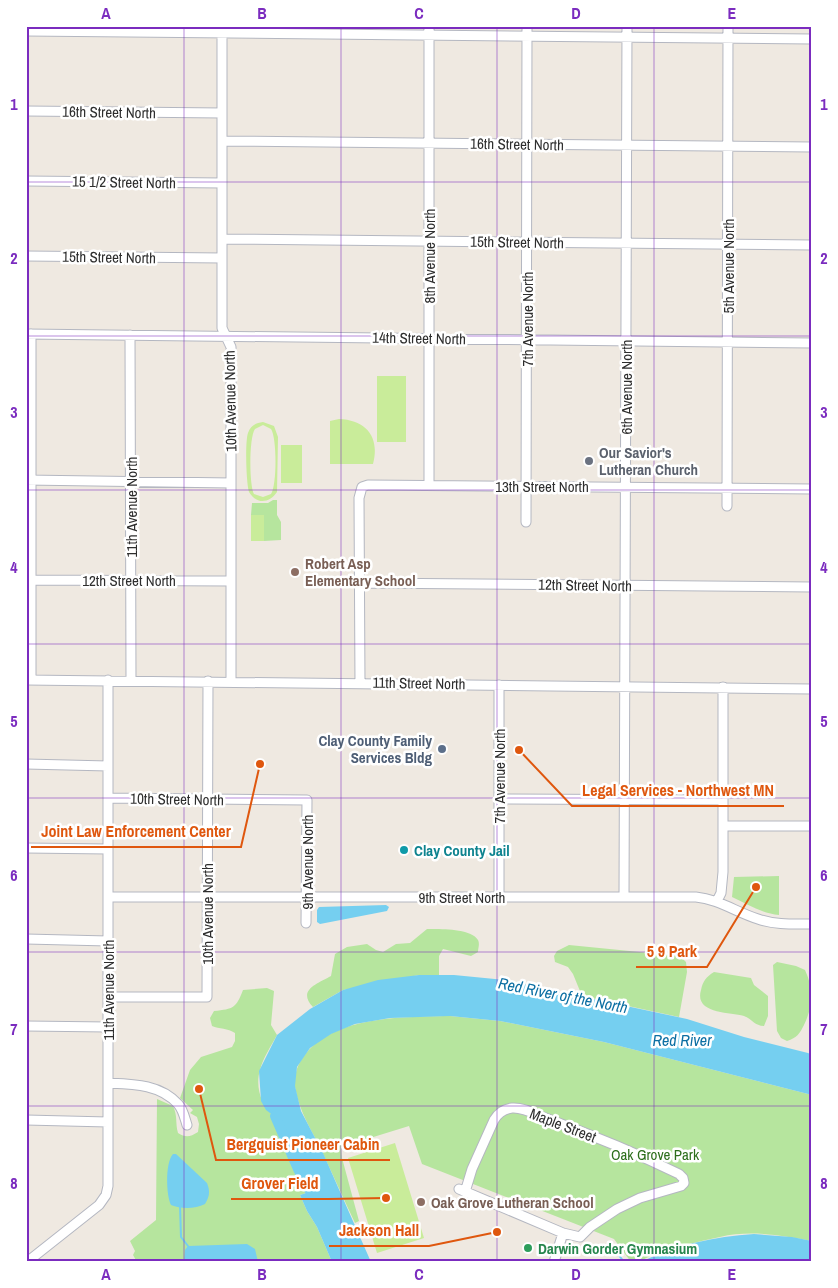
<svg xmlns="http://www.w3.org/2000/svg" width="838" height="1288" viewBox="0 0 838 1288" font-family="'Archivo Narrow',sans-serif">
<rect width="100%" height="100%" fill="#efe9e1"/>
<path fill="#b6e59e" d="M273 500H277V515L281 522V540L264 541V515H251L252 503H268Z
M779 876V915C763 914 747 904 732 897L734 877Z
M427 929C439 929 471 928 478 940 480 944 478 948 478 952L471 956 443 949 439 956V975H419L343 990 313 1007C297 990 317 984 331 976L335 954 347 947 367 944 376 950 383 952 396 944 410 943Z
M569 945 680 956 686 962 687 972 679 1017 582 996 573 974 568 967 555 962 554 956 557 951Z
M777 962 796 966 805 970C814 989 813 1006 804 1025 800 1033 797 1038 787 1041L781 1038 777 1031 773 965Z
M714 972 751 978 754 985 768 996V1016L764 1026C755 1026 752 1019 744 1016 729 1012 694 1014 701 990 703 981 706 977 714 972Z
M267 988 274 991 271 1025 277 1035C271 1046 263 1058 260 1070 255 1086 261 1106 274 1116L309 1192 300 1195 307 1211 317 1227 332 1262H137L133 1255 135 1251 130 1241 156 1220 157 1099 173 1106C178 1117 175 1122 178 1133 186 1138 190 1137 198 1132L199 1124 197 1117 190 1113 193 1110 180 1098 190 1070 201 1057 232 1047 235 1041V1033C228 1028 219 1029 212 1026L210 1018 214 1011C234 1009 236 1008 243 990Z
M450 1016 500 1021 604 1042 812 1095V1241C782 1235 749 1230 720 1237 698 1241 677 1248 656 1254 647 1257 641 1262 631 1262L614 1239 422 1164 409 1126 341 1147 342 1158 359 1221 355 1223C344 1200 334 1177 323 1154 313 1132 299 1112 295 1087 294 1075 297 1065 304 1056 334 1015 405 1017 450 1016Z"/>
<path fill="#c9ec9a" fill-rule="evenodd" d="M377 376H406V442H377Z
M339 419C367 420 380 438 373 464H330V421Z
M263 422 274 426 278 437 277 492C269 504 256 504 249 492 246 482 245 441 248 433 251 425 256 423 263 422ZM263 425 271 429C277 438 277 485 271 494L263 497 254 494C249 485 249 437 255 429Z
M281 445H302V483H281Z
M251 515H264V541H251Z
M395 1143 424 1238 377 1253 348 1158Z"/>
<path fill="#75cff0" d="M386 905 389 907 387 911 320 924 317 922V910L319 907Z
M419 975H454L505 980 687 1019 744 1037 808 1053 812 1055V1095L604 1042 500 1021 450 1016 390 1018 355 1024 331 1034 310 1048 297 1067 295 1086 301 1111 323 1153 371 1262H332L317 1227 307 1211 300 1195 309 1192 274 1116 266 1110 261 1101 259 1071 277 1035 310 1009 343 990 378 980Z
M173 1154H176L207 1183C210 1191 210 1196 205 1204 195 1209 181 1209 171 1205 166 1195 165 1163 173 1154Z
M754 1234 792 1237 812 1241V1262H641C677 1244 714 1237 754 1234Z
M247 1244 255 1249 258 1262H184L185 1250 188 1246Z"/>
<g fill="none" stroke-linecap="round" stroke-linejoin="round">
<path stroke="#75cff0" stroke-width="2" d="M180 1205 181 1237 188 1246
M615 1250 624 1262"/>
<path stroke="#75cff0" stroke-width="10" d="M275 1116 298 1169 310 1191"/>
<g stroke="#b4b7c1" stroke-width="11">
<path id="minor" d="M26 31 812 39
M222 33V328L231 347V681
M26 111 222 113
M222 141 812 147
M26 181 222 183
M222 239 812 245
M26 256 222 258
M26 334 812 343
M31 334V680
M130 335 131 680
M26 480 231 483
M429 485V26
M727 506 728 26
M526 522 527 26
M27 580 231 581
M359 583 812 587
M26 680 812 689
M360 683 359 498 362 487 368 485 812 489
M499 685V897
M26 764 108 766
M108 798 307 800 306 923
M499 799 723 800
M723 826H812
M26 848 108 849
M108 897H696C718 899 736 912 758 919 775 925 793 924 812 924
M624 897 627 26
M717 901 721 893 723 872V687
M26 939 108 941
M108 997H207L208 681
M26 1026 108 1027
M108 1083C133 1084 160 1084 178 1104 183 1109 185 1119 187 1125
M26 1120 108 1122
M459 1189 563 1233 580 1237 590 1227 617 1209 640 1198 681 1186 684 1183 683 1178 679 1174C636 1153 592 1135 548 1119 537 1115 524 1107 512 1108 503 1109 498 1113 494 1120L472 1169 465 1192
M27 1262 99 1205 106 1195 108 1186V680
M554 1262 563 1233"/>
</g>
<use href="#minor" stroke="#fff" stroke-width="9"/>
</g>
<path fill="none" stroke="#7b2cbf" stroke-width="1" stroke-opacity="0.55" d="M184 26V1262M341 26V1262M497 26V1262M654 26V1262M26 182H812M26 336H812M26 490H812M26 644H812M26 798H812M26 952H812M26 1106H812"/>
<circle fill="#6b7280" stroke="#fff" stroke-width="2" cx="589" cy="461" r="5"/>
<g fill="#8d6e63" stroke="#fff" stroke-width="2">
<circle cx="295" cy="572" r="5"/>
<circle cx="421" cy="1202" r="5"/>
</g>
<circle fill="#5c6f8a" stroke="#fff" stroke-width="2" cx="442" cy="749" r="5"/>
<circle fill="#0f9aa8" stroke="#fff" stroke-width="2" cx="404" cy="850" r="5"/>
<circle fill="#2e9e5b" stroke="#fff" stroke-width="2" cx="528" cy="1248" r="5"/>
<g text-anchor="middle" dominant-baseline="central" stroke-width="5" stroke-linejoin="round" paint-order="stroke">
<g font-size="15" fill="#2e2e2e" stroke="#fff">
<text transform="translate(109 112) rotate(1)">16th Street North</text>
<text transform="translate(517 144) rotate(1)">16th Street North</text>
<text transform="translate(124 182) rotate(1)">15 1/2 Street North</text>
<text transform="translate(517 242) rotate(1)">15th Street North</text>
<text transform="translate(429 256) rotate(-90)">8th Avenue North</text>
<text transform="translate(109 257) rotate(1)">15th Street North</text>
<text transform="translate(728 266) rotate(-90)">5th Avenue North</text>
<text transform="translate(527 319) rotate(-90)">7th Avenue North</text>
<text transform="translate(419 338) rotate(1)">14th Street North</text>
<text transform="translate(626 387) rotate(-90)">6th Avenue North</text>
<text transform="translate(230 401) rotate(-91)">10th Avenue North</text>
<text x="542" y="486">13th Street North</text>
<text transform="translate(131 507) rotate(-90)">11th Avenue North</text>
<text x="129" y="580">12th Street North</text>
<text transform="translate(585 585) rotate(1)">12th Street North</text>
<text transform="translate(419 683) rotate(1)">11th Street North</text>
<text transform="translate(499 776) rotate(-90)">7th Avenue North</text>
<text transform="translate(177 799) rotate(1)">10th Street North</text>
<text transform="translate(307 862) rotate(-90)">9th Avenue North</text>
<text x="462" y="897">9th Street North</text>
<text transform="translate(207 914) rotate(-90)">10th Avenue North</text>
<text transform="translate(108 990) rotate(-90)">11th Avenue North</text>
<text transform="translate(563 1125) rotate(21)">Maple Street</text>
</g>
<g font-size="15" font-weight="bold" fill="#5b616d" stroke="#fff" text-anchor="start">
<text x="599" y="452">Our Savior's<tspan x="599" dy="17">Lutheran Church</tspan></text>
</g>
<g font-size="15" font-weight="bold" fill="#785e54" stroke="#fff" text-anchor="start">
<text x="305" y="563">Robert Asp<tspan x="305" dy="17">Elementary School</tspan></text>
<text x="431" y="1202">Oak Grove Lutheran School</text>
</g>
<g font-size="15" font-weight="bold" fill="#4e5e75" stroke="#fff" text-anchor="end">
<text x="432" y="740">Clay County Family<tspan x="432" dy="17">Services Bldg</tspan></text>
</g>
<g font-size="15" font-weight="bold" fill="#0d838f" stroke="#fff" text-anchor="start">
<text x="414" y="850">Clay County Jail</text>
</g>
<g font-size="15" fill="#2c6e1b" stroke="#fff">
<text x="655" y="1154">Oak Grove Park</text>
</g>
<g font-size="15" font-weight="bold" fill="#27864d" stroke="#fff" text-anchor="start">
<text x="538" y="1248">Darwin Gorder Gymnasium</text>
</g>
<g font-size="16" font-style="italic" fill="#0d6fa3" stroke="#fff">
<text transform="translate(563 995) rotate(11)">Red River of the North</text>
<text x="682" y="1040">Red River</text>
</g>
</g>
<path fill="none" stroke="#df570e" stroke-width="2" d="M519 750L572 806H784M260 764L241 847H31M756 887L707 967H636M199 1089L216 1160H390M386 1198L328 1199H231M497 1232L429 1246H329"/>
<g fill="#df570e" stroke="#fff" stroke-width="2">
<circle cx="519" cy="750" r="5"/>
<circle cx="260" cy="764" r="5"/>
<circle cx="756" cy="887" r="5"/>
<circle cx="199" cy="1089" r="5"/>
<circle cx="386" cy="1198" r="5"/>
<circle cx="497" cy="1232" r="5"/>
</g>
<g font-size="16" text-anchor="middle" font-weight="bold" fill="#df570e" stroke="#fff" stroke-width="5" stroke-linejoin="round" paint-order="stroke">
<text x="678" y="796">Legal Services - Northwest MN</text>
<text x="136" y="837">Joint Law Enforcement Center</text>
<text x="672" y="957">5 9 Park</text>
<text x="303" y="1150">Bergquist Pioneer Cabin</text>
<text x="280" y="1189">Grover Field</text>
<text x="379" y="1236">Jackson Hall</text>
</g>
<rect width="838" height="1288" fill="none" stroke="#ffffff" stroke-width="55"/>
<rect x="28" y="28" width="782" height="1232" fill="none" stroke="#7b2cbf" stroke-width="2"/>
<g font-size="16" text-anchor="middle" font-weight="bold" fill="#7b2cbf">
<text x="106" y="19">A</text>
<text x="262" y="19">B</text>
<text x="419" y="19">C</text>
<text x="576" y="19">D</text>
<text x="732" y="19">E</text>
<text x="14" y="110">1</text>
<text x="824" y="110">1</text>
<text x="14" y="264">2</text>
<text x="824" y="264">2</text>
<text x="14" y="418">3</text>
<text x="824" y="418">3</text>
<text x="14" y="573">4</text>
<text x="824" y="573">4</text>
<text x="14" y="727">5</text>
<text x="824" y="727">5</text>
<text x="14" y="881">6</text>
<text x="824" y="881">6</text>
<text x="14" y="1035">7</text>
<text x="824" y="1035">7</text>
<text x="14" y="1189">8</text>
<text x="824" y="1189">8</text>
<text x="106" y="1280">A</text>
<text x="262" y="1280">B</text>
<text x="419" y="1280">C</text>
<text x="576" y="1280">D</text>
<text x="732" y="1280">E</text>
</g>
</svg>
